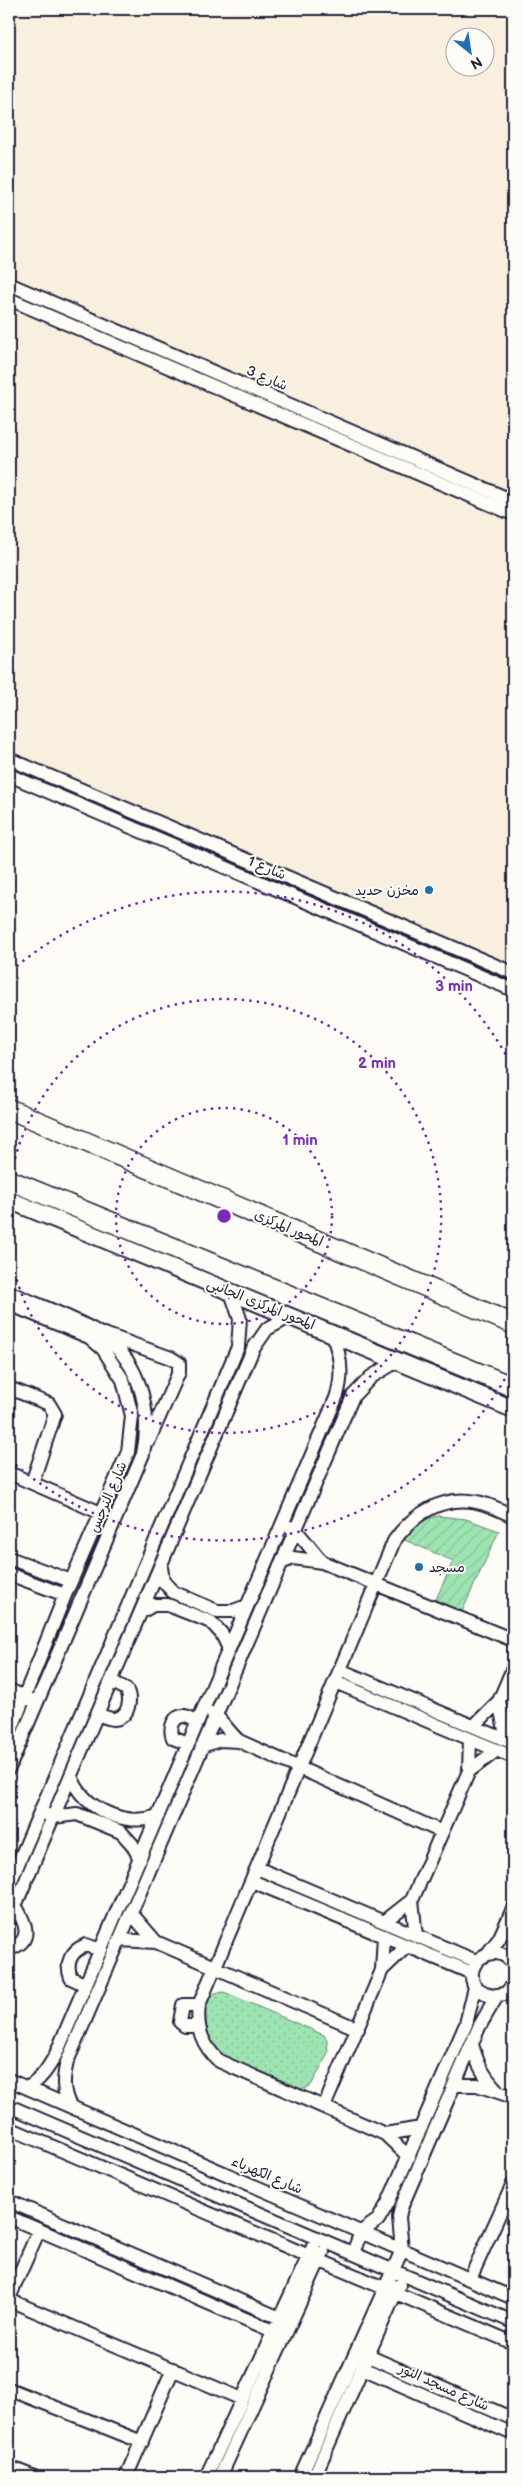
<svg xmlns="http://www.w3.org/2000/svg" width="522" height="2486" viewBox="0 0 522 2486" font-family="'Balsamiq Sans','Playpen Sans Arabic',sans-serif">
<defs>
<pattern id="park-dots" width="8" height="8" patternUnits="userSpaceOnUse" patternTransform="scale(1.25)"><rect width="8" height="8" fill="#9de4b1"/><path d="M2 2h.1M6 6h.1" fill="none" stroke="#87c399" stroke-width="1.8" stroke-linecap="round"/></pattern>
<pattern id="garden-furrows" width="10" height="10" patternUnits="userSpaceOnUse" patternTransform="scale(1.25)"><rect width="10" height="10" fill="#9de4b1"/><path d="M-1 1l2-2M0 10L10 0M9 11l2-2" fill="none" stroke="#87c399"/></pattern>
</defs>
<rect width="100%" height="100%" fill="#fdfcf7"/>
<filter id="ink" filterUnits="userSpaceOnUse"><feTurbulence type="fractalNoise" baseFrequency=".02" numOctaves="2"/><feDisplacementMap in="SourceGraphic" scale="10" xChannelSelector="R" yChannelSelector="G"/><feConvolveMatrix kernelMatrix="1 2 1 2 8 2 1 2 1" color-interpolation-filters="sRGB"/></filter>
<g filter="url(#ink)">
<path fill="#f9efde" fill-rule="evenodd" d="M9 9H513V984L9 767ZM454 38H484V68H454Z"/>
<path fill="url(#park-dots)" stroke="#608376" d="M224 1992 324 2035 327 2041 328 2053 312 2084 304 2089 293 2088 216 2054 203 2028 205 1999 215 1993Z"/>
<path fill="url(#garden-furrows)" stroke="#608376" d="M438 1516 466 1519 499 1531 460 1616 433 1606 453 1561 400 1538 422 1520Z"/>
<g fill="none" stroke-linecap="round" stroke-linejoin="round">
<g stroke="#22223b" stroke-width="16">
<path id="minor" d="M9 284 513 501
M9 299 513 514
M9 759 513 973
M9 775 513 990
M9 1292C37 1305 67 1315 94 1330 138 1355 153 1407 143 1454L9 1768
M9 1304 89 1337 103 1349 123 1380 132 1416 128 1452 65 1595 9 1735
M104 1334 171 1358 179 1363V1372L149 1440
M9 1388 49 1404 55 1414 32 1483
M9 1473 101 1513
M290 1527 295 1529 322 1562
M9 1558 71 1581
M281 1563 293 1558 322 1562 513 1640
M161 1567 163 1581 173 1592 217 1611H233L247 1606
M9 1574 65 1595
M141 1612 153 1605H168L211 1622 222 1634 229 1649
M340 1670 513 1743
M335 1682 513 1757
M9 1690 32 1700
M499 1701 507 1740
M212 1713C219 1716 230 1734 239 1741
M97 1714C102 1716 109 1719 114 1719 129 1718 132 1699 126 1689L111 1681
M474 1726 499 1701 513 1668
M188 1744 173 1738C169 1729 173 1715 185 1716 189 1717 194 1720 198 1721
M202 1746 220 1740 239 1741 442 1832
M469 1771 497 1750
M71 1776C83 1809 125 1828 158 1816
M48 1815 53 1817 77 1814 121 1832 132 1844 140 1859
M257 1868 476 1961
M252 1881 472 1973
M9 1885 238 1347 240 1319 231 1292
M412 1900 416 1936
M131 1913 156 1942
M9 1920 253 1349 267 1329 289 1317
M384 1922 412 1900 469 1771 470 1739
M119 1940 156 1942 358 2029
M9 1949C35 1941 25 1922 15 1905
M488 1953 499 1939 513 1909
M513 1964C497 1939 461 1961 475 1987L490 1996 505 1994 513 1985
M382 1970 407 1946
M86 1985 71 1978C65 1963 71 1951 86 1945L101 1950
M198 2026H185L180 2022 183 2005H199
M472 2044C477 2063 483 2075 496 2089
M9 2080 513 2298
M454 2085H477L513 2097
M27 2088C41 2080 49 2067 56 2054L336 1398C344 1375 341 1354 331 1333
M9 2106 513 2322
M70 2106C62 2091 63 2078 67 2062L353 1396 371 1377 399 1360
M324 2107 382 1970 384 1936
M9 2128 513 2343
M385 2134 421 2128
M409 2157 385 2134 219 2061C202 2045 196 2028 199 2005L394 1541C413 1514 443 1495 477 1502 489 1504 502 1511 513 1516
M9 2201 280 2318
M9 2217 273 2331
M353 2253 361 2232 378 2220 388 2203 466 2024 475 1987
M470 2279 513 2184
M9 2298 39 2230
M9 2300 242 2399
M368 2356 513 2419
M362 2368 513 2434
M9 2389 142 2442
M9 2467 34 2477
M126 2477 173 2369
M206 2477 317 2238
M220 2477 323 2252
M300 2477 402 2250 399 2217 401 2208 479 2027 497 1996
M314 2477 399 2285"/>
</g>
<g stroke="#22223b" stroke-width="20">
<path id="major" d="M9 1200 513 1409"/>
</g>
<g stroke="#22223b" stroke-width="22">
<path id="highway" d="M9 1109 513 1324
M9 1180 513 1387"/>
</g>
<use href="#minor" stroke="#fdfcf7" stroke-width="12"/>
<use href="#major" stroke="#fdfcf7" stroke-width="16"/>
<use href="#highway" stroke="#fdfcf7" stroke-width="19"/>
</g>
</g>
<g fill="none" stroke="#7b2cbf" stroke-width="2.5" stroke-dasharray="2.5 5">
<circle cx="224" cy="1216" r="108"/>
<path d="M9 1188A217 217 0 1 1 9 1244"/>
<path d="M512 1366A325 325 0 0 1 11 1461M11 971A325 325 0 0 1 512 1066"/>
</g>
<g fill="#1f6fb2" stroke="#fdfcf7" stroke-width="2">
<circle cx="429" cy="890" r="5"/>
<circle cx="419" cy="1567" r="5"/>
</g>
<g text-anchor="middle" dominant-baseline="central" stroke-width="4" stroke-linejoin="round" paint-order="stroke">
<g font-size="14" fill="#22223b" stroke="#fdfcf7">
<text transform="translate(267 378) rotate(23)">شارع 3</text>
<text transform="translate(267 868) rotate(23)">شارع 1</text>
<text transform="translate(289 1228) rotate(23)">المحور المركزى</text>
<text transform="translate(261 1304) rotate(22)">المحور المركزى الجانبى</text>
<text transform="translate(108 1497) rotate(-67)">شارع النرجس</text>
<text transform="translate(267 2175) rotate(23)">شارع الكهرباء</text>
<text transform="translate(444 2387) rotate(24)">شارع مسجد النور</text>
</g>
<g font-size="14" fill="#22223b" stroke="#fdfcf7" text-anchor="end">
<text x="419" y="890">مخزن حديد</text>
<text x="429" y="1567" text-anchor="start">مسجد</text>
</g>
</g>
<circle cx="224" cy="1216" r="8" fill="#7b2cbf" stroke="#fdfcf7" stroke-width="2.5"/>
<g font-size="15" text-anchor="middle" font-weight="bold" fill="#7b2cbf" stroke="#fdfcf7" stroke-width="4" stroke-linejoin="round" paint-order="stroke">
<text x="454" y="991">3 min</text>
<text x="377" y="1068">2 min</text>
<text x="300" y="1145">1 min</text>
</g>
<rect width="522" height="2486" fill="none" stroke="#fdfcf7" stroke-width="30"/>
<rect x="15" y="15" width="492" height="2456" fill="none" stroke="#22223b" stroke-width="2" filter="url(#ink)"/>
<g transform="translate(470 52) rotate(150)"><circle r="24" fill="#fdfcf7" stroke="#a5a5ac"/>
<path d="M0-4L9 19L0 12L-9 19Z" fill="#1f6fb2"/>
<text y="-8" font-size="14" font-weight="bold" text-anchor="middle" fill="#22223b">N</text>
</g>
</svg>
